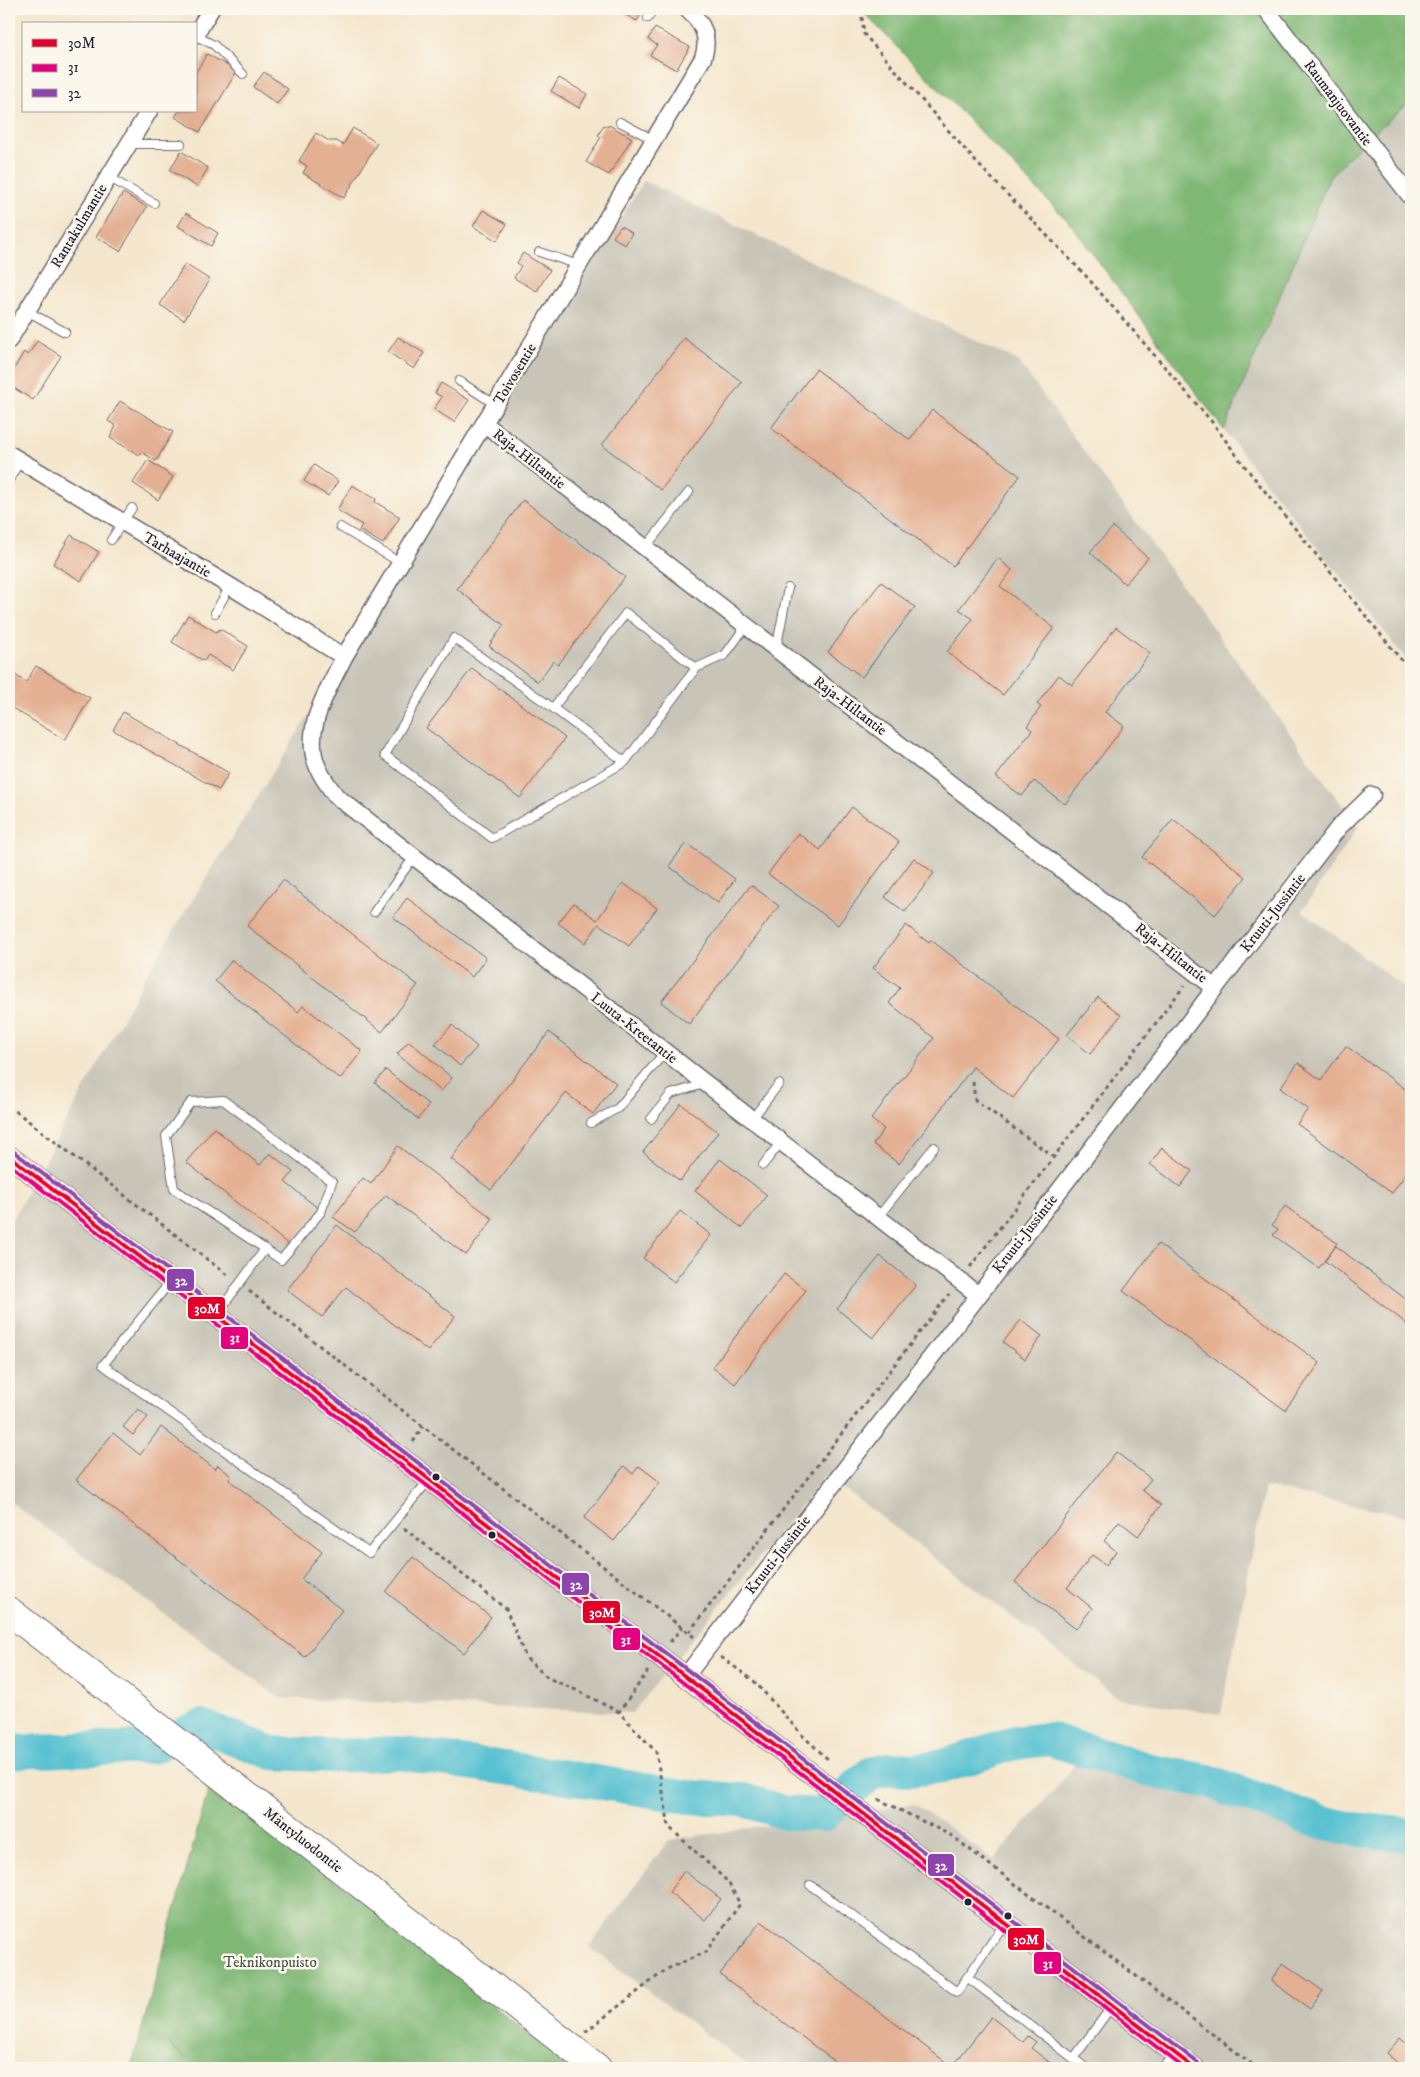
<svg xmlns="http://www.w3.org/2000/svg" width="1420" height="2077" viewBox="0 0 1420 2077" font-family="'IM FELL DW Pica',serif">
<rect width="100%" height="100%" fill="#fbf7ec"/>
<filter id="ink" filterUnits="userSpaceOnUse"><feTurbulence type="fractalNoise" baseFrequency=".02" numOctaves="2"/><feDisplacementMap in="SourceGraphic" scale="10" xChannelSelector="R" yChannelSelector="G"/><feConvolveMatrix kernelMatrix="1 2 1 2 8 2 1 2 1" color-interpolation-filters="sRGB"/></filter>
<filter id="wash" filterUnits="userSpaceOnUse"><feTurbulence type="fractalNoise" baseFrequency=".0096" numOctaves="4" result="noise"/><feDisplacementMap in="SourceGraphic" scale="20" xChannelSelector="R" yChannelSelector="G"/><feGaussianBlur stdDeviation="1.12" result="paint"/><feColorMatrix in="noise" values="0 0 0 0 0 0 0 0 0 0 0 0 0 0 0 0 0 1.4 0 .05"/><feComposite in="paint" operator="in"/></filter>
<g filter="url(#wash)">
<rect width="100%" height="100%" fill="#f4e6cc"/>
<path fill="#c8c4b8" d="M1411 101V665L1224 430 1330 176 1366 140Z
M644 181 1018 361 1358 827 1302 911 1411 992V1517L1265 1487 1221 1714 1120 1699 826 1475 632 1713 280 1698 9 1501V1226L152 965Z
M1083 1756 1387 1841 1411 1840V2068H752L589 1947 669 1840 915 1804 994 1860Z"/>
<path fill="#7fb774" stroke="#506c58" d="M865 9H1411V101L1366 140 1330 176 1224 430 1069 222 863 12Z
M211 1781 571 2068H197L167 2043 194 2068H131Z"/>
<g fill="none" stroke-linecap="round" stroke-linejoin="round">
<path stroke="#56c1d1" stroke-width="34" d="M9 1752 151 1747 202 1726 272 1753 336 1756 398 1753 554 1775 688 1797 744 1800 786 1813 823 1815 870 1774 887 1769 912 1770 944 1766 1014 1743 1049 1739 1156 1772 1208 1781 1317 1821 1353 1829 1411 1835"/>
</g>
<g id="blocks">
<path fill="#e4b093" d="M615 9H644L637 21Z
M655 28 690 47 676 70 650 55 657 45 648 39Z
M207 54 237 71 200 132 175 117 179 111H196V72Z
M264 72 288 89 277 104 253 87Z
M559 78 587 94 579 108 551 91Z
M604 125 608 127 609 125 632 138 609 175 586 162 601 137 598 135Z
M353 128 377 143 344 198 303 173 307 166 299 161 316 133 329 141H337L343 145Z
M181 151 208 168 197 187 170 170Z
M123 193 147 207 120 251 96 237Z
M483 210 507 224 497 241 473 226Z
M186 213 218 233 211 246 178 226Z
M621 226 632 233 625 245 613 237Z
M523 253 550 270 537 291 514 278 521 266 517 263Z
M185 264 210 280 184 320 160 305Z
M398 337 424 353 414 369 388 352Z
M684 338 742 382 661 490 602 445Z
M37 341 61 356 33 400 9 385V377L24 352 28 355Z
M816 369 910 440 932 410 1020 476 953 566 771 428Z
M441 383 469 400 454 422 434 409 442 397 435 393Z
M120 401 173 432 156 461 142 452 139 455 110 438 116 426 108 421Z
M148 460 173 477 158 500 133 483Z
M314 465 338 481 328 496 304 481Z
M352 485 376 499 375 502 400 517 383 544 359 530 362 525 337 510Z
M523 500 625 577 558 665 553 661 538 682 489 646 504 625 457 589Z
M1113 527 1148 558 1125 584 1090 552Z
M71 535 99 552 81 581 53 564Z
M998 558 1012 570 1000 586 1054 628 1003 695 947 652 973 619 959 609Z
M881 582 915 607 862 677 828 652Z
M188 615 216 632 220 629 248 646 233 670 208 655 204 661 172 642Z
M1116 627 1150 653 1105 712 1124 726 1065 804 1034 781 1022 796 996 777 1032 730 1027 726 1041 707 1037 704 1059 675 1072 685Z
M36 666 90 698 65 740 9 706V671L26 682Z
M472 668 565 738 520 798 426 728Z
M123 712 229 773 219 790 113 730Z
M852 807 899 842 838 925 768 874 798 833 820 850Z
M1173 819 1246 877 1215 915 1142 857Z
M686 843 735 879 718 903 669 866Z
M914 858 934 873 905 912 885 897Z
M283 880 418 985 382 1032 247 926Z
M623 883 657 908 629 946 599 924 585 943 558 923 574 903 597 920Z
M751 885 779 906 689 1024 661 1002Z
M407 898 486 958 472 977 393 917Z
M906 925 929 943 931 940 1059 1039 1013 1098 973 1067 899 1164 873 1144 884 1129 871 1119 934 1038 889 1003 900 988 873 968Z
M232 960 298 1012 303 1006 362 1051 340 1079 215 981Z
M1098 997 1121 1015 1090 1054 1067 1035Z
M452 1025 477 1047 460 1066 435 1044Z
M549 1032 616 1083 593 1114 566 1093 491 1190 451 1159Z
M409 1041 452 1078 441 1091 397 1054Z
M1346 1046 1411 1093V1167L1392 1193 1297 1124 1308 1109 1280 1088 1298 1063 1321 1080Z
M386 1070 429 1105 418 1119 375 1083Z
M681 1104 718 1132 680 1181 643 1152Z
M214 1128 260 1165 270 1153 293 1172 285 1182 319 1209 289 1245 186 1162Z
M398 1146 493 1219 466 1255 386 1195 355 1232 333 1217 363 1178 371 1184Z
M1162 1148 1192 1171 1180 1187 1150 1164Z
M720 1159 767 1195 742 1228 695 1191Z
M1285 1206 1337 1243 1319 1268 1273 1235 1278 1229 1272 1225Z
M680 1211 711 1235 674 1282 643 1258Z
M337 1225 455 1316 428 1351 346 1287 322 1317 287 1290Z
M1158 1244 1320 1363 1285 1410 1123 1291Z
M1336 1246 1411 1303V1327L1325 1261Z
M880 1256 916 1285 873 1338 837 1309Z
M784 1274 806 1290 735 1384 712 1367Z
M1021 1320 1042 1336 1025 1359 1003 1342Z
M138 1409 148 1417 133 1435 123 1427Z
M161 1427 215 1469 218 1465 231 1476 229 1480 322 1552 301 1579 342 1610 305 1657 76 1480 113 1433 140 1455Z
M1116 1452 1151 1479 1142 1490 1161 1505 1138 1536 1119 1521 1104 1541 1116 1551 1106 1565 1092 1555 1067 1588 1092 1608 1076 1629 1015 1582Z
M624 1466 633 1474 639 1466 660 1482 614 1541 584 1518Z
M413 1557 491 1617 464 1653 386 1592Z
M684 1871 721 1899 705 1920 669 1892Z
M761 1921 952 2067 991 2017 1023 2042 1028 2036 1036 2042 1031 2048 1054 2066 1053 2068H843L720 1974Z
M1283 1963 1323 1991 1310 2009 1271 1981Z
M1400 2038 1411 2048V2055L1402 2067 1387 2053Z"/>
</g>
</g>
<g filter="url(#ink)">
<use href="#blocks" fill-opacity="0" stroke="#6c676e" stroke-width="1"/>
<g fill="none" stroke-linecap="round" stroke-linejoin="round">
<g stroke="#6c676e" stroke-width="10">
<path id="service" d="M648 18 654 9
M196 36 214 45 243 74
M620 122 654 140
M129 144H181
M108 177 154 203
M539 252 579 265
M27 311 65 332
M459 381 496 405
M9 480 20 461
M340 527 401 563
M111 540 132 508
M645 548 689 492
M215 613 230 586
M776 650 788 588
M696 668 625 762 553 708 626 613 696 668 725 655 745 627
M553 708 454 638 385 755 492 838 625 762
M374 912 414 857
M651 1119 671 1094 704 1084
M752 1119 779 1084
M591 1123 618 1108 665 1052
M763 1165 781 1142
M878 1217 934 1147
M171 1281 103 1365 369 1553 428 1481
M217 1314 265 1249 174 1189 166 1136 191 1102 223 1100 332 1182 321 1212 281 1260 265 1249
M810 1885 957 1992 1005 1923
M967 1977 1086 2068
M1073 2059 1112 2006
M1162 2068 1175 2053"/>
</g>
<g stroke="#6c676e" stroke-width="19">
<path id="minor" d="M687 9C703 23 710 37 703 58L344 657C328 690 300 732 319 770 323 779 330 788 336 796L978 1295
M1266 9 1411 197
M196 34 211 9
M9 340 149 111
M485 424 1215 988
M9 454 230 586 344 657
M685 1677 1339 827 1372 795"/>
</g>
<g stroke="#6c676e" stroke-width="22">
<path id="tertiary" d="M9 1156 1194 2068"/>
</g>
<g stroke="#6c676e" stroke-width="30">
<path id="trunk" d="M9 1611 597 2068"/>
</g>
<path stroke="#6c676e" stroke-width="3" stroke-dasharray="4 4" stroke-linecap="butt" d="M861 9 864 34 976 162 1086 276 1212 422 1243 464 1411 672
M973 1082 975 1100 1054 1157
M9 1106 230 1277
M970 1267 1184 986
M249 1291 694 1637
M413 1442 423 1426
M404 1528 506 1609 526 1658 548 1678 576 1690 619 1712
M689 1632 949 1294
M670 1642 682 1627
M721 1657 754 1681 803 1736 830 1761
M878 1799 952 1836 1257 2068
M585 2032 667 1969 706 1952 740 1904 728 1882 669 1827 656 1752 619 1712 648 1671"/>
<use href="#service" stroke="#fff" stroke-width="8"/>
<use href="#minor" stroke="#fff" stroke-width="16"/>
<use href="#tertiary" stroke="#fff" stroke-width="20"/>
<use href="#trunk" stroke="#fff" stroke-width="28"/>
<g stroke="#fbf7ec" stroke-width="8">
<path id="bus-1" d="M9 1156 1194 2068"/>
</g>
<g stroke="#fbf7ec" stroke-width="8">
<path id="bus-2" d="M9 1164 1184 2068"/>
</g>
<g stroke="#fbf7ec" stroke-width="8">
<path id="bus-3" d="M13 1151 1198 2063"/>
</g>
<use href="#bus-1" stroke="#e4002b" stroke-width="4"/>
<use href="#bus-2" stroke="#e5007d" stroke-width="4"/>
<use href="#bus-3" stroke="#8e44ad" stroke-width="4"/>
</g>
</g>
<g fill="#22223b" stroke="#fbf7ec" stroke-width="2">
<circle cx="436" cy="1477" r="4.5"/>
<circle cx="492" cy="1535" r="4.5"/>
<circle cx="968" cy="1902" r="4.5"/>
<circle cx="1008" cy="1916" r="4.5"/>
</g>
<g text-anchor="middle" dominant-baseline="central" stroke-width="5" stroke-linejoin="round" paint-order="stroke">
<g font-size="15" fill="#22223b" stroke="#fbf7ec">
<text transform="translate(1338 103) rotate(53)">Raumanjuovantie</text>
<text transform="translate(79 226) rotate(-59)">Rantakulmantie</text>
<text transform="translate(515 374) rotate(-59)">Toivosentie</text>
<text transform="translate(529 459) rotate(38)">Raja-Hiltantie</text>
<text transform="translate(177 555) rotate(30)">Tarhaajantie</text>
<text transform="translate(850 706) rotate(37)">Raja-Hiltantie</text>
<text transform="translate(1273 913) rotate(-52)">Kruuti-Jussintie</text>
<text transform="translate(1171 953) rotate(38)">Raja-Hiltantie</text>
<text transform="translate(634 1028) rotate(38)">Luuta-Kreetantie</text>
<text transform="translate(1025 1234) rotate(-52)">Kruuti-Jussintie</text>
<text transform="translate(778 1555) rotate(-52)">Kruuti-Jussintie</text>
<text transform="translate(303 1840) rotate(38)">Mäntyluodontie</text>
</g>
<g font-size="15" fill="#485852" stroke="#fbf7ec">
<text x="270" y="1962">Teknikonpuisto</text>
</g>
</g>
<g stroke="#fbf7ec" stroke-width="2">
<rect x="166" y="1268" width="29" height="24" rx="5" fill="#8e44ad"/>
<rect x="187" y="1296" width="39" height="24" rx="5" fill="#e4002b"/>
<rect x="220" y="1326" width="29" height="24" rx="5" fill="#e5007d"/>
<rect x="561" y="1572" width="29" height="24" rx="5" fill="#8e44ad"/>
<rect x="582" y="1600" width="39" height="24" rx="5" fill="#e4002b"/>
<rect x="612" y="1627" width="29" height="24" rx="5" fill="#e5007d"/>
<rect x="927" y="1853" width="28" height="24" rx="5" fill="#8e44ad"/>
<rect x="1007" y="1927" width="38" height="24" rx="5" fill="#e4002b"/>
<rect x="1033" y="1951" width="29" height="24" rx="5" fill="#e5007d"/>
</g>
<g font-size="14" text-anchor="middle" font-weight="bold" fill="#fff">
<text x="181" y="1285">32</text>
<text x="207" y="1313">30M</text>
<text x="235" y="1342">31</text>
<text x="576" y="1589">32</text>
<text x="602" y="1617">30M</text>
<text x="626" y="1644">31</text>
<text x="941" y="1870">32</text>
<text x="1026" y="1944">30M</text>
<text x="1048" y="1968">31</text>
</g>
<rect width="1420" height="2077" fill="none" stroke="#fbf7ec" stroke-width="30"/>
<rect x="22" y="22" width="175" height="90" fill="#fbf7ec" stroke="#a4a2a5"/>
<rect x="32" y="39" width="25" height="8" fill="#e4002b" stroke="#a4a2a5"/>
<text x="68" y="48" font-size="15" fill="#22223b">30M</text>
<rect x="32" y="64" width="25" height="8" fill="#e5007d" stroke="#a4a2a5"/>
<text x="68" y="72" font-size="15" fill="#22223b">31</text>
<rect x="32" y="89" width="25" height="8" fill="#8e44ad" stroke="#a4a2a5"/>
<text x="68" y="98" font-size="15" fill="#22223b">32</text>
</svg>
